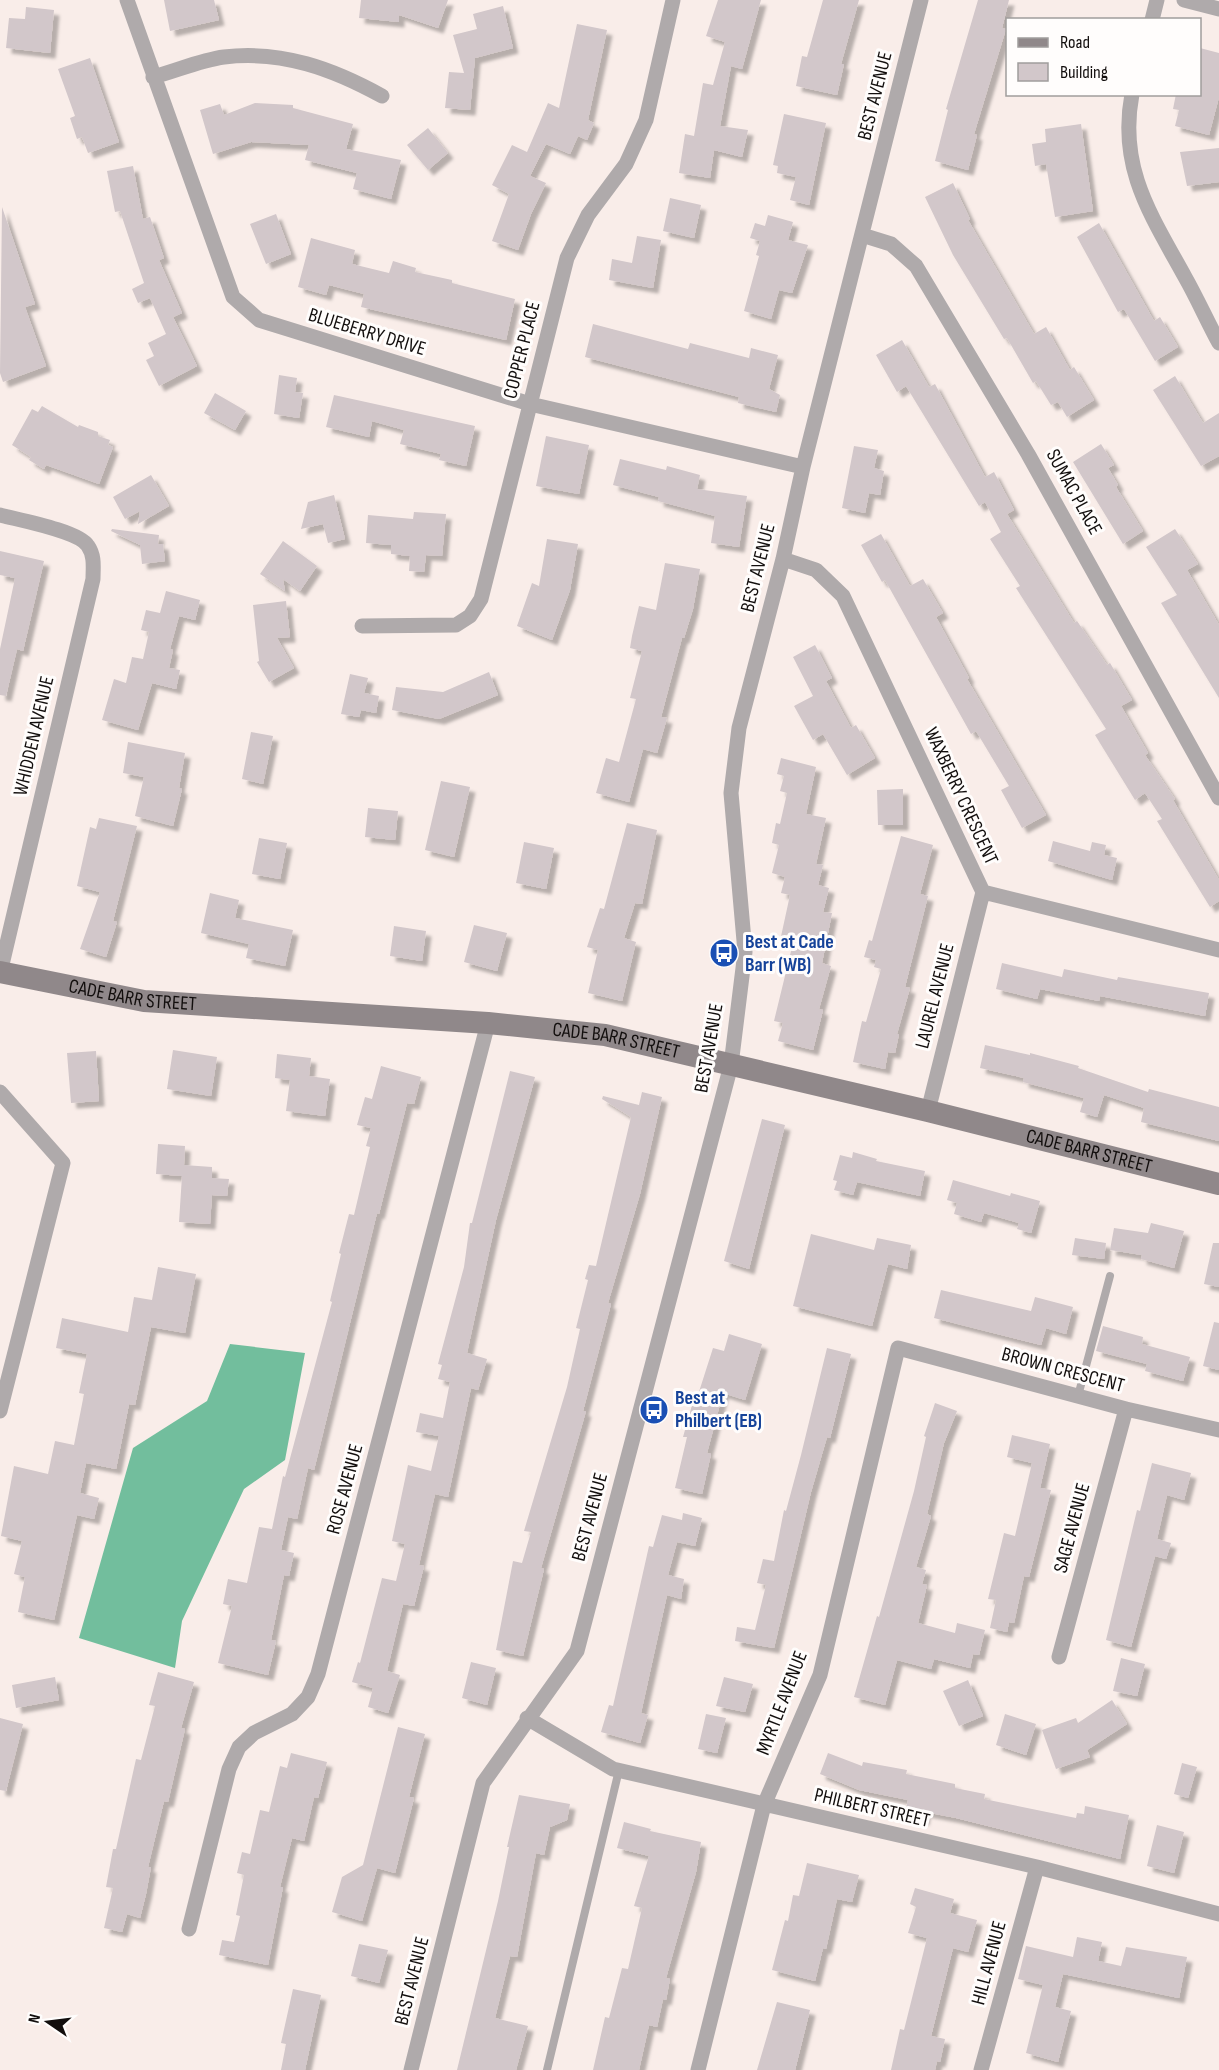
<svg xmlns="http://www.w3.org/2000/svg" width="1219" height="2070" viewBox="0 0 1219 2070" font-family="'Sofia Sans Condensed',sans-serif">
<defs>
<filter id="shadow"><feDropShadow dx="5.5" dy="5.5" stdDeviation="1.5" flood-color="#0004"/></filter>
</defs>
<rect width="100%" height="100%" fill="#f9ede9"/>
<path fill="#72be9d" d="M230 1344 305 1353 285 1460 244 1489 182 1621 175 1668 79 1638 133 1448 207 1401Z"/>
<path fill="#d2c7ca" filter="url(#shadow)" d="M164 0H214L219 20 170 31Z
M361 0H448L438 28 399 15V22L359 18Z
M718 0H761L742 69 731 66 720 126 748 130 742 157 714 150 710 178 679 173 685 134 694 136 703 83 713 85 725 42 706 36Z
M823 0H859L841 64H844L837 95 796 86 802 56 807 57Z
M978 0H1009L1002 28 1006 29 974 134 977 135 968 170 935 161 948 110 946 109Z
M503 6 513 48 475 58 470 110 445 108 449 72 464 73 453 35 477 29 473 14Z
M26 7 54 10 50 53 6 48 9 18 25 19Z
M577 24 607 30 588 120 594 123 587 140 578 136 570 154 546 144 530 176 546 183 531 214 518 250 492 241 509 194 492 185 512 145 527 152 548 103 559 108Z
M1200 48 1219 53V97L1209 135 1175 126 1179 110 1173 109 1176 94H1200Z
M90 58 119 142 88 153 82 137 77 139 70 118 75 116 58 69Z
M255 103 293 105V108L353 124 346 149 401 160 391 199 353 189 357 173 305 160 309 145 251 142 213 154 200 110 220 104 224 115Z
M784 114 826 123 809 205 790 200 796 177 777 173 778 166 773 165Z
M1081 124 1093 211 1055 217 1046 164 1035 166 1032 144 1046 142 1045 129Z
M428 128 448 153 428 170 407 145Z
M1219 148V182L1187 186 1180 152Z
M133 166 143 219 150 217 164 258 159 260 182 313 173 317 197 366 159 386 146 360 154 356 148 343 166 334 150 298 138 303 132 289 144 283 120 211 115 212 107 171Z
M953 183 970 219 968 220 1034 334 1046 327 1070 370 1074 367 1094 400 1067 417 1058 402 1051 405 1036 381 1033 383 1007 338 1004 339 953 255 925 197Z
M670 198 701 205 694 238 663 231Z
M2 207 35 304 25 307 46 366 3 382 0 373Z
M276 214 291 254 266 264 250 224Z
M768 215 793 222 788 240 808 245 792 293 779 290 771 319 744 311 759 256 756 255 760 241 750 238 755 223 765 226Z
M1099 223 1154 321 1160 317 1178 347 1155 361 1124 309 1118 312 1077 237Z
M637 236 661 240 653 288 609 280 612 259 632 263Z
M311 238 355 250 352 264 389 273 393 261 416 268 415 272 452 280V283L515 299 506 340 361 307 364 294 329 285 326 295 298 287Z
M593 324 688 349 690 343 749 358 751 348 778 355 769 389 780 395 776 412 738 403 739 397 585 357Z
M902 340 929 387 935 384 985 477 994 472 1014 510 1007 514 1074 623 1077 621 1107 665 1110 663 1132 700 1121 706 1148 753 1145 755 1175 799 1173 800 1219 880V901L1210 907 1157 821 1162 819 1145 793 1135 800 1095 735 1106 729 1016 588 1020 586 990 539 1001 532 985 502 979 506 906 386 897 392 876 355Z
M279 375 297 378 295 392 303 393 299 418 274 414Z
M1175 376 1203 423 1219 413V456L1201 466 1153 390Z
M215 393 246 411 235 430 204 413Z
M334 395 475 426 466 466 439 460 441 454 400 444 404 430 372 421 369 437 326 427Z
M42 406 78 427 79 425 98 432V436L110 440 108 445 113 447 99 484 46 465 44 469 29 460 31 457 12 445 32 409 38 412Z
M546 436 589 445 579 494 536 486Z
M1101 444 1114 465 1108 468 1118 485 1116 487 1143 531 1123 544 1073 462Z
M854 446 878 450 874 468 884 471 880 495 869 493 865 513 842 508Z
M620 459 666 470 667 466 700 475 697 489 747 496 739 547 711 543 715 516 658 501 659 497 613 485Z
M151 475 169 506 138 524 140 511 125 519 113 497Z
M334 495 345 539 328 543 323 524 301 529 308 502Z
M414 512 446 514 442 556 426 555 424 572 409 571 410 556 391 554V545L366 543 368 515 413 519Z
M112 529 159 535 158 544H163L165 561 142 564 140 545 111 531Z
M1175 529 1198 564 1187 570 1219 625V698L1161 603 1177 595 1146 547Z
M881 534 910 586 923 579 943 613 936 617 969 678 967 679 1046 815 1022 828 1001 790 1009 786 976 731 971 734 885 580 882 582 861 545Z
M547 539 578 544 570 590 552 640 517 626 532 583 539 586Z
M283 541 317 566 300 591 283 579 285 591 260 574Z
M0 551 44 561 23 651 17 649 6 696 0 695V649L15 578 0 575Z
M665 563 700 569 693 609 684 638H682L661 717 667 718 657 753 643 749 629 802 596 793 606 758 619 762 636 699 630 698 642 651 630 648 632 636 639 606 656 610Z
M166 591 200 600 195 620 179 616 170 649 173 650 169 668 180 670 176 689 152 683 138 730 102 720 114 679 126 683 132 657 143 659 149 632 141 630 146 610 160 613Z
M286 601 290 637 277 638 294 668 269 682 257 662 259 661 253 605Z
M815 645 832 678 826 681 851 728 856 725 875 758 847 775 823 734 813 740 794 706 813 696 793 657Z
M489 672 498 695 439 719 392 710 396 687 443 692Z
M350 674 368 678 364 693 379 696 376 713 361 710 359 717 341 714Z
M251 732 273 736 263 784 242 779Z
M128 742 185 753 179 788 182 789 173 826 135 816 144 777 123 773Z
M781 758 816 767 806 814 826 818 816 864 823 865 818 885 829 888 823 912 832 913 822 963 831 966 819 1009 823 1010 813 1050 778 1041 783 1023 774 1021 793 943 780 941 790 895 781 893 785 877 772 873 779 845 772 843 776 823 780 824 787 793 780 791 784 776 777 774Z
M441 781 470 787 454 857 425 850Z
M903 789V825H878L877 790Z
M368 808 398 811 395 840 365 837Z
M99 818 137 826 113 921 117 922 106 957 80 949 100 892 77 886 90 827 96 829Z
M627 823 657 830 642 904 635 903 624 938 636 942 622 1001 588 993 598 950 587 947 600 908 604 909Z
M901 836 933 845 920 894 928 896 905 987 910 988 897 1034H899L895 1053 888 1052 885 1069 853 1062 862 1021 866 1022 881 969 874 967 876 960 864 957 869 940 872 941Z
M259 838 287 843 280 879 252 874Z
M1053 841 1090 851 1092 842 1106 845 1104 855 1117 858 1112 880 1048 861Z
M524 842 554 848 546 889 516 883Z
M210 893 239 900 235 918 293 930 285 966 246 958 249 944 201 933Z
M474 925 507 933 497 971 464 962Z
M394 926 426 931 422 961 390 956Z
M1002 963 1062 977 1064 969 1117 980 1118 977 1209 993 1205 1016 1100 996 1099 1001 1040 989 1037 999 996 989Z
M985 1045 1030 1055V1053L1079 1066 1078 1068 1148 1092 1149 1089 1219 1107V1141L1141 1122 1144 1108 1104 1095 1097 1117 1080 1112 1084 1098 1023 1082 1024 1078 980 1068Z
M173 1050 217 1057 211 1096 167 1089Z
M96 1051 99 1101 71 1103 67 1053Z
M277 1054 311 1058 309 1076 330 1079 325 1116 286 1111 290 1080 275 1078Z
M381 1066 421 1077 414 1104 407 1103 379 1214 377 1213 314 1470 308 1468 297 1519 288 1517 281 1550 294 1553 289 1576 284 1575 271 1640 276 1641 268 1675 218 1663 232 1606 223 1604 228 1579 247 1583 259 1527 272 1529 283 1476 285 1477 332 1302 330 1301 341 1254 339 1253 349 1214 354 1215 370 1147 366 1146 371 1128 357 1125 365 1097 372 1099Z
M510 1071 535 1077 496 1220 467 1353 487 1359 478 1390 471 1388 448 1497 435 1494 419 1565 424 1566 414 1606 403 1604 387 1671 400 1675 388 1713 368 1707 373 1688 352 1682 358 1662 360 1663 382 1578 396 1581 405 1544 392 1541 408 1465 431 1471 439 1436 416 1432 420 1413 443 1418 450 1382 438 1379 442 1365 438 1364 464 1267 470 1223H472Z
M642 1092 662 1097 640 1194 608 1303 611 1304 583 1411H586L541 1568 544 1569 523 1656 496 1650 513 1561 522 1563 531 1532 524 1531 567 1387 580 1329 576 1328 588 1280 585 1279 589 1265 596 1266 631 1117 602 1099 603 1096 639 1105Z
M762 1119 785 1125 749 1269 724 1261Z
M158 1144 185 1146 184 1165 212 1167V1178L229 1179 227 1196 212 1195 210 1224 179 1222 182 1176 156 1174Z
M853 1152 877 1159 876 1161 925 1171 920 1196 857 1182 853 1195 834 1190 837 1181 833 1180 840 1155 852 1158Z
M953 1180 1010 1196 1011 1193 1040 1201 1031 1233 1017 1229 1019 1223 984 1213 981 1222 954 1214 957 1203 947 1200Z
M1151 1223 1184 1231 1174 1268 1141 1259 1142 1255 1110 1250 1114 1228 1148 1233Z
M811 1234 874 1250 877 1238 911 1245 907 1269 888 1264 872 1326 793 1306Z
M1075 1238 1106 1243 1104 1259 1072 1255Z
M1213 1243H1219V1287L1204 1284Z
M158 1267 196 1274 185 1333 151 1327 135 1405 129 1404 116 1469 86 1463 80 1493 99 1498 94 1519 77 1515 54 1620 18 1612 25 1577 14 1574 22 1541 1 1536 14 1466 48 1474 55 1441 74 1445 84 1394 79 1393 87 1354 56 1348 62 1318 128 1332 134 1297 152 1300Z
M941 1290 1031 1311 1035 1297 1073 1307 1066 1334 1046 1328 1041 1345 934 1318Z
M1214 1322 1219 1323V1370L1203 1366Z
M1103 1326 1143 1337 1142 1344 1190 1357 1183 1381 1145 1371 1147 1364 1096 1351Z
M729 1334 762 1344 745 1400 723 1393 707 1453 711 1454 702 1494 675 1488 687 1437H683L694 1398H697L713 1348 724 1351Z
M827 1348 851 1354 830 1438 827 1437 811 1492 774 1648 735 1641 737 1627 755 1630 766 1585 757 1583 763 1559 774 1561 784 1510 786 1511 801 1455Z
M935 1403 957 1411 944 1443 927 1514 931 1516 916 1567 926 1570 922 1584 927 1585 918 1623 955 1633 957 1623 985 1630 979 1655 973 1654 970 1668 934 1659 931 1669 897 1660 885 1705 854 1697 877 1616 879 1617 914 1491 926 1437 924 1436Z
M1012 1435 1050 1444 1040 1488 1051 1490 1029 1577 1024 1576 1014 1623 1009 1622 1007 1632 990 1628 996 1600 988 1599 1004 1533 1015 1536 1032 1463 1007 1457Z
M1152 1463 1191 1473 1184 1500 1167 1495 1157 1539 1171 1543 1166 1559 1155 1556 1131 1647 1106 1640 1137 1510 1140 1511Z
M683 1513 702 1518 695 1546 677 1542 668 1575 684 1579 681 1599 667 1595 641 1713 648 1715 640 1743 601 1732 609 1705 613 1706 649 1546 653 1547 662 1515 682 1520Z
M1121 1658 1145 1664 1137 1696 1113 1691Z
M471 1662 496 1668 487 1705 462 1698Z
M158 1672 194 1682 181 1728 185 1729 168 1802 164 1801 148 1867H151L146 1894 140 1918 127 1914 122 1932 104 1928 113 1888 106 1887 113 1849H116L136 1759 141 1760 155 1706 149 1705Z
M55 1677 59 1700 16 1708 12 1685Z
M724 1677 753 1684 745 1712 716 1706Z
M968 1680 983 1716 959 1726 943 1691Z
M1112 1700 1127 1724 1087 1750 1090 1757 1056 1769 1042 1730 1076 1718 1078 1723Z
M706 1714 726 1718 717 1753 698 1749Z
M1005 1714 1036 1724 1026 1755 996 1745Z
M0 1718 23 1724 6 1791 0 1790Z
M398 1727 425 1734 409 1797 414 1798 395 1873 377 1868 362 1921 332 1912 342 1877 363 1865Z
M291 1753 327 1762 318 1798 314 1797 304 1841 292 1838 280 1887H283L268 1965 219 1955 222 1940 234 1942 240 1916 236 1915 244 1875 237 1873 242 1852 250 1854 260 1810 269 1812 280 1766 287 1768Z
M828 1753 862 1766 863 1762 907 1770 906 1774 955 1784V1788L985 1794 984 1799 1076 1818 1077 1813 1084 1814 1085 1806 1129 1815 1120 1859 956 1818 925 1812 924 1820 904 1816 908 1800 859 1790 820 1774Z
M1182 1763 1197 1767 1188 1798 1174 1794Z
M519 1795 570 1804 567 1820 550 1827 544 1855 536 1853 517 1957 510 1956 495 2018 528 2026 516 2070H457L498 1901 509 1847H507Z
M624 1822 651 1829 650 1831 701 1842 696 1872 666 1978 670 1979 666 2000 663 1999 657 2027 649 2025 639 2070H593L605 2017 609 2018 622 1968 628 1969 642 1908 634 1906 649 1856 617 1848Z
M1157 1825 1184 1832 1174 1873 1147 1866Z
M807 1863 859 1875 852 1902 837 1899 826 1949 823 1948 815 1981 772 1970 785 1920 788 1921 793 1895 799 1896Z
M915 1888 954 1899 950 1913 977 1920 968 1952 953 1948 931 2036 945 2039 940 2062 937 2061 935 2070H891L900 2029 904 2030 927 1938 908 1933 916 1907 910 1904Z
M1077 1937 1102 1942 1098 1961 1121 1966 1126 1947 1187 1957 1179 1998 1063 1974 1055 2007 1071 2011 1058 2062 1026 2053 1043 1985 1018 1979 1026 1946 1073 1957Z
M359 1944 388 1950 379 1983 351 1976Z
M293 1989 321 1995 305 2070H281L286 2044 281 2043Z
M777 2002 810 2010 795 2070H757Z"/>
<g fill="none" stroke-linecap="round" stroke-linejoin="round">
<path stroke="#afaaab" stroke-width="8" d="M1078 1396 1110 1276
M547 2070 619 1770"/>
<path stroke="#afaaab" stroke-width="15" d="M127 0 233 297 259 320 530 404 803 467
M1184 0 1219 9
M1152 20 1157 0
M153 77C176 71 201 60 224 57 282 50 333 69 382 96
M1132 94C1118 168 1151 215 1185 277 1197 298 1207 321 1219 343
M862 235 891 244 916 266 1028 454 1219 798
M0 515C19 520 79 531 88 546 95 556 93 568 93 579L0 973
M783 559 816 570 843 596 983 892
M362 626 456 625 470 616 481 599 567 258 588 215 626 164 646 120 673 0
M983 892 1219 950
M0 1092 63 1163 0 1411
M928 1111 983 892
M1059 1657 1126 1409
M527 1718 613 1769 1037 1867 1219 1914
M189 1929 229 1769 239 1747 254 1733 292 1714 308 1697 318 1674 488 1023
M411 2070 483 1783 577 1651 731 1065 745 952 731 793 739 728 783 559 803 467 921 0
M698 2070 764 1805 820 1675 898 1348 1126 1409 1219 1430
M981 2070 1037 1867"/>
<path stroke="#90888a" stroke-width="22" id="s1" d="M0 972 144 1001 488 1023 605 1035 928 1111 1219 1184"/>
</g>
<defs>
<g id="bus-disc" transform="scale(1.5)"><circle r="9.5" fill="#1a4fb4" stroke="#fffdfc"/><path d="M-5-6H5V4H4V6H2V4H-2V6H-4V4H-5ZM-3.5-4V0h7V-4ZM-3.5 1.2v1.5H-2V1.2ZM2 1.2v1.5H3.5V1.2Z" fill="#fff"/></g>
</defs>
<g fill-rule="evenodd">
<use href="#bus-disc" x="724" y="953"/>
<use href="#bus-disc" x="654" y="1410"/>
</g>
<g text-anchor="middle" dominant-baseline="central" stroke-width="6" stroke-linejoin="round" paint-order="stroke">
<g font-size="20" fill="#120e0d" stroke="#fffdfc">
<text transform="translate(875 96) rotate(-76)">BEST AVENUE</text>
<text transform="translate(367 332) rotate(17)">BLUEBERRY DRIVE</text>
<text transform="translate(522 350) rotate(-76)">COPPER PLACE</text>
<text transform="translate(1074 492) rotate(61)">SUMAC PLACE</text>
<text transform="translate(758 568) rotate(-76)">BEST AVENUE</text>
<text transform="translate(34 736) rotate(-77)">WHIDDEN AVENUE</text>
<text transform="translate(961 796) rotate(65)">WAXBERRY CRESCENT</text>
<text stroke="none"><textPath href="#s1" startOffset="135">CADE BARR STREET</textPath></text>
<text transform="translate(935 996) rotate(-76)">LAUREL AVENUE</text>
<text stroke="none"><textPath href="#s1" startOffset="621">CADE BARR STREET</textPath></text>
<text transform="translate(709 1048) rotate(-80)">BEST AVENUE</text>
<text stroke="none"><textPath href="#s1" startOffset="1107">CADE BARR STREET</textPath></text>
<text transform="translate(1063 1370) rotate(15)">BROWN CRESCENT</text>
<text transform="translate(345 1489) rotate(-75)">ROSE AVENUE</text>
<text transform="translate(590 1517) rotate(-75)">BEST AVENUE</text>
<text transform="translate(1072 1528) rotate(-75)">SAGE AVENUE</text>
<text transform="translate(782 1703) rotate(-69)">MYRTLE AVENUE</text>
<text transform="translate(872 1808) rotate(13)">PHILBERT STREET</text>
<text transform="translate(989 1963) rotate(-75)">HILL AVENUE</text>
<text transform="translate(412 1981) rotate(-76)">BEST AVENUE</text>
</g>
<g font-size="20" font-weight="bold" fill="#164399" stroke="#fffdfc" text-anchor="start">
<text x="745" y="942">Best at Cade<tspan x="745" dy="23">Barr (WB)</tspan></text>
<text x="675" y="1398">Best at<tspan x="675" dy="23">Philbert (EB)</tspan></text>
</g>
</g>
<rect x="1006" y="18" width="195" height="78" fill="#fffdfc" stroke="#a09d9c" stroke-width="1.5"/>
<rect x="1018" y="38" width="30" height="9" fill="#90888a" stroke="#a09d9c" stroke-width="1.5"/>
<text x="1060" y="48" font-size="18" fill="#120e0d">Road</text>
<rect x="1018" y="63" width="30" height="18" fill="#d2c7ca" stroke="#a09d9c" stroke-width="1.5"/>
<text x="1060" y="78" font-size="18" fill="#120e0d">Building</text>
<g transform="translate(48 2022) rotate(284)" stroke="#fffdfc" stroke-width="4.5" paint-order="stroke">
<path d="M0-4.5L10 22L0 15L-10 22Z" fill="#120e0d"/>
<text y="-9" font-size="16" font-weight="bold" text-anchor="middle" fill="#120e0d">N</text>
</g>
</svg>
